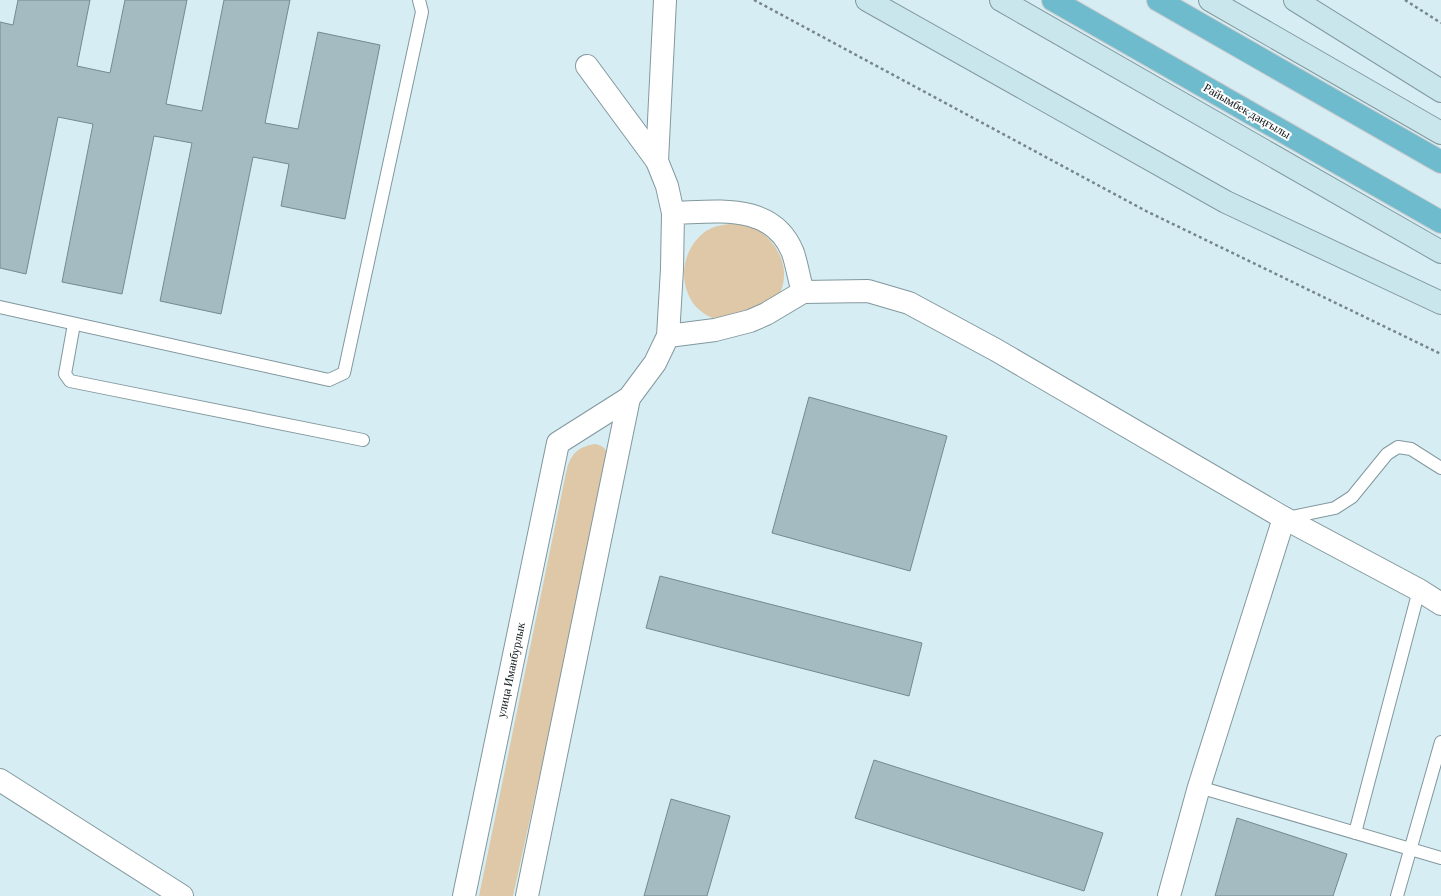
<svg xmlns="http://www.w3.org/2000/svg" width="1441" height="896" viewBox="0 0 1441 896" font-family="'Crimson Pro',serif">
<rect width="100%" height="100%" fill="#d6edf3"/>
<path fill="#dfc8a7" d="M739 223C744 225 751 226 756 229 775 240 788 262 783 284 782 289 779 294 778 298L721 322C710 317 700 313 693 303 677 279 683 248 706 231 716 225 727 224 739 223Z
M595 444C605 446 607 450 609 461L513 896H479L567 468C572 453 578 447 595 444Z"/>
<path fill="#a5bbc2" stroke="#748a90" d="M18 0H90L77 66 110 73 125 0H187L166 104 202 111 224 0H290L265 123 298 129 318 32 380 45 345 219 281 206 289 164 253 157 221 314 160 301 192 143 154 136 122 294 62 282 93 124 58 117 26 274 0 268V22L13 25Z
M809 397 947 436 910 571 772 533Z
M660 576 922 643 909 696 646 628Z
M874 760 1103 833 1084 891 855 818Z
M671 799 730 816 707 896H644Z
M1237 818 1347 854 1333 896H1215Z"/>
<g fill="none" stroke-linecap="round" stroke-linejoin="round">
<g stroke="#82989e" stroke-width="14">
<path id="service" d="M0 307 329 380 344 373 422 12 419 0
M74 324 65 374 70 381 363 440
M1287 518 1335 508 1352 497 1387 454 1398 447 1411 449 1441 468
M1199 787 1441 858
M1355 833 1419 590
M1397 896 1441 742"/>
</g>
<g stroke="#82989e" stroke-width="24">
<path id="minor" d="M587 66 657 161
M527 896 629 398
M1169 896 1199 787 1284 518"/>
</g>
<g stroke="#82989e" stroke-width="24">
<path id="tertiary" d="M673 213C717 212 773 202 793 253 797 265 799 279 803 292
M668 336 715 330 750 321 766 314 803 292 868 291 909 303 996 350 1284 518 1419 590 1441 604
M0 780 182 896
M464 896 558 443 629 398 655 363 668 336 672 269 673 213 667 186 657 161 665 0"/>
</g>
<g stroke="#82989e" stroke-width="24">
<path id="secondary" d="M867 0 1226 202 1441 303
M1001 0 1441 252
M1210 0 1441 133
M1295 0 1441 91"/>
</g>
<g stroke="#cacccd" stroke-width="24">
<path id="trunk" d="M1053 0 1441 222
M1158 0 1441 162"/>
</g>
<path stroke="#76868a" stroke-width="2.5" stroke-dasharray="3 3" stroke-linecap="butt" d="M754 0 1146 211 1441 354
M1405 0 1441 23"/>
<use href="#service" stroke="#fff" stroke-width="12"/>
<use href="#minor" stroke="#fff" stroke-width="22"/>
<use href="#tertiary" stroke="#fff" stroke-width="22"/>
<use href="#secondary" stroke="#c9e6ec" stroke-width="22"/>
<use href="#trunk" stroke="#6fbbce" stroke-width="22"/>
</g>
<g text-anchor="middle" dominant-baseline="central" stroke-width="4" stroke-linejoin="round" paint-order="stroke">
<g font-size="12" fill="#0f171a" stroke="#fff">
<text transform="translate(1247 111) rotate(30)">Райымбек даңғылы</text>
<text transform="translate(511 670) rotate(-78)">улица Иманбурлык</text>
</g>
</g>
</svg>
